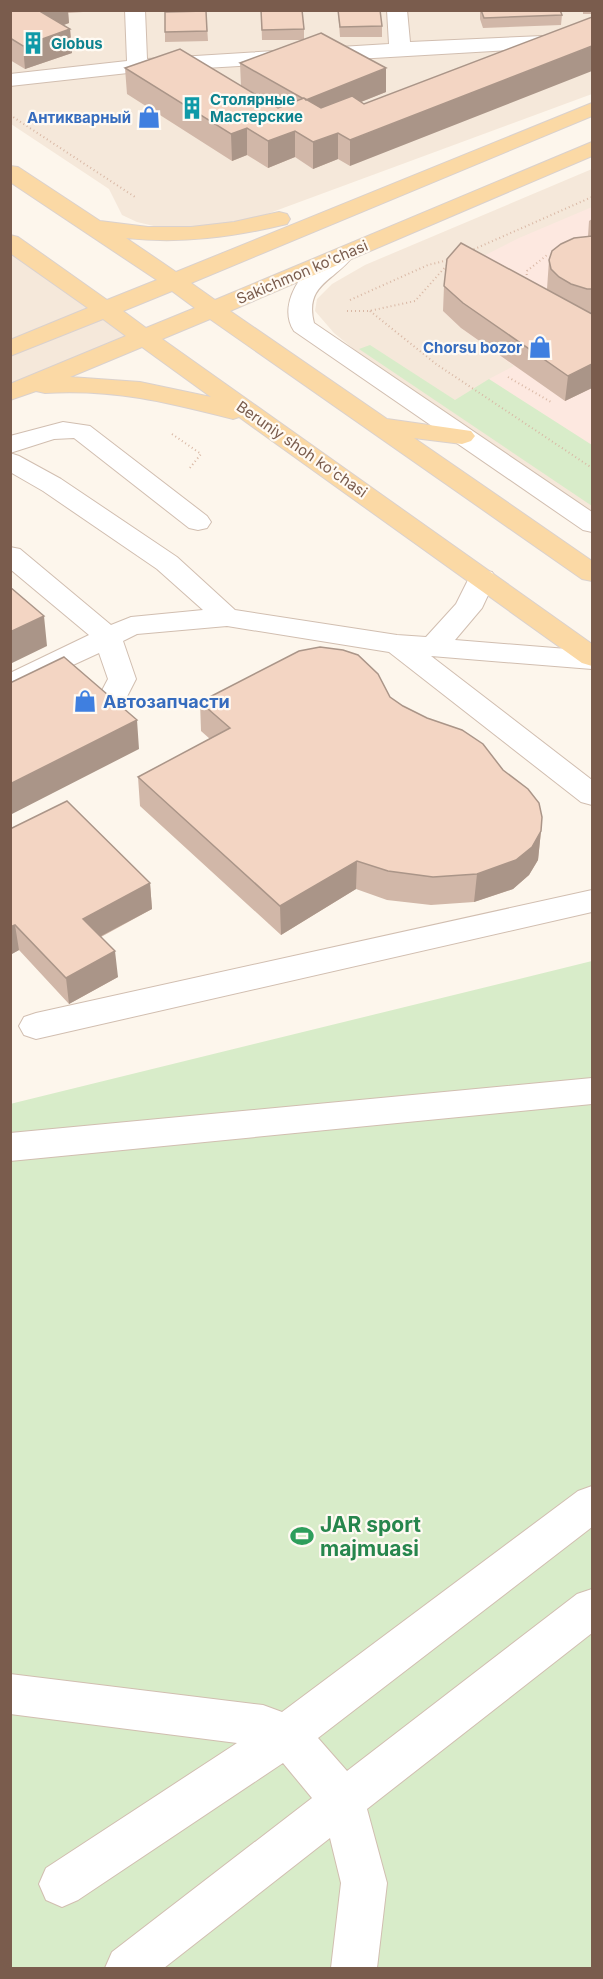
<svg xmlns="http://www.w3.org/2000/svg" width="603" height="1979" viewBox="0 0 603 1979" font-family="Inter,sans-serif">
<rect width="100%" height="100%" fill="#fdf6ec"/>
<path fill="#f5e8da" d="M11 11H592V94L267 214 218 227H158L137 222 122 215 109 189 11 124Z
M592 169V514L356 351 334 333 315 311 317 299 332 284 365 265Z
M11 242 145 338 11 393Z"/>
<path fill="#fde8e0" d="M592 207V449L496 388 489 379 514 366 461 328 443 311 445 283 460 268 519 238Z"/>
<path fill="#d8ecc9" d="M370 345 455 400 489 379 592 445V506L359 349Z
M592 961V1968H11L10 1104Z"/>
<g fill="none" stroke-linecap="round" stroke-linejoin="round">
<g stroke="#d1beb0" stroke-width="2">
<path id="minor" d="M125 10H145L147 59 389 44 387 10H407L410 42 543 36 550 38 553 42 550 46 543 48 137 72 10 86V74L127 61Z
M341 249 349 251 353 256C335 281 304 284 314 323L592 512V532L583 530 294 331C274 301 311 256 341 249Z
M63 422 90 426 207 516 211 522 207 528 198 530 189 528 74 438 54 439 10 453V436Z
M10 453 19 456 61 479 177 557 235 610 397 635 426 637 456 604 472 572 482 570 492 572 496 578 482 608 455 640 592 651V669L431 656 592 780V805L581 802 389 652 227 626 137 634 123 641 136 679 113 724 103 727 93 724 88 717 108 679 99 653 10 694V673L89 635 10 569V547L20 549 111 625 131 617 203 610 157 569 43 491 10 472Z
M592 890V912L36 1039 24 1035 19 1026 24 1017 36 1013Z
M592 1078V1104L10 1161V1133Z
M592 1486V1527L318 1738 347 1771 577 1594 592 1589V1633L367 1809 387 1883 377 1968H331L341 1883 330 1838 164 1968H105L112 1952 312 1798 283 1763 78 1900 62 1907 46 1900 39 1884 46 1868 237 1743 10 1714V1674L263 1705 282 1712 578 1491Z"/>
</g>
<g stroke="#dad1cd" stroke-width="2">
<path id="major" d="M592 103V116L191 283 215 300 592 142V156L230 311 387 419 471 431 475 436 471 441 462 444 414 438 592 561V581L582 579 210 319 162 339 592 644V666L582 663 239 417 233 419C166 402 115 389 45 393L36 391 10 400V384L126 336 103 319 10 356V340L88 308 10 253V235L18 237 107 300 157 280 10 182V166L18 167 100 221 148 227H191L234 222 279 212 287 214 290 219 287 224C233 237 182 244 126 238L176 272ZM172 291 195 308 146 328 123 311ZM142 347 211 397 140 382 70 377Z"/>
</g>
<path stroke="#d9b8a5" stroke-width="2" stroke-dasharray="1 3" stroke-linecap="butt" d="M10 115 135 197
M470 251 592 197
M526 283 527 271 547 255
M350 300 428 265 452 259
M347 311H369L415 301 448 264
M370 311 436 364 592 468
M508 377 551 402
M172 434 201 454 189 469"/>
<use href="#minor" fill="#fff" fill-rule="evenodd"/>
<use href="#major" fill="#fbd9a5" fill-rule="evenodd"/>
</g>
<path fill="#d1b7a8" d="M10 10H113L68 13 69 23 63 25 70 29 72 53 25 69 10 60Z
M261 10 304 29V39L386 92 361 102 350 166 338 159 313 169 295 157 268 168 247 155 232 161 127 94 125 68 241 86 240 63 302 40H262Z
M338 10 382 26V37H340Z
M480 10H560L562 15 561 25 483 28 480 19Z
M583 10H592V14H583Z
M206 11 208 41 165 42V32Z
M592 219V388L565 401 461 328 443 311 444 286 547 289 549 260 588 236 589 221Z
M390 697 541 831 538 860 529 875 513 889 474 902 431 905 387 900 356 889 281 935 140 806 138 777 210 739 201 731 200 702Z
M10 829 150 883 152 909 101 937 118 977 69 1004 19 950 10 955Z"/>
<path fill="#aa9588" d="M68 10 69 23 40 34 38 11Z
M70 29 72 53 25 69 23 46Z
M592 46V71L350 166V140Z
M386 68V92L305 124V100Z
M247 128V155L232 161 231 134Z
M295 131V157L268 168V141Z
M338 133V159L313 169V142Z
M592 364V388L565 401 568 376Z
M44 616 47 646 10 664V632Z
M137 720 139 749 10 815V784Z
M541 831 538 860 529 875 513 889 474 902 477 874Z
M357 861 356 889 281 935 280 906Z
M150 883 152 909 86 944 83 919Z
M15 925 19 950 10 955V927Z
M115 951 118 977 69 1004 66 978Z"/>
<path fill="#f3d5c3" stroke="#aa9588" stroke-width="1.5" d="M10 10H38L70 29 23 46 10 38Z
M261 10H302L304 29 262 30Z
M338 10H380L382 26 340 27Z
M481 10H560L562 15 484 18Z
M206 11 207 31 165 32V12Z
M592 17V46L350 140 338 133 313 142 295 131 268 141 247 128 231 134 125 68 180 49 278 108 304 98 321 108 352 96 364 104Z
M321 33 386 68 306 100 304 98H302L240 63Z
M592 236V289H587L571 284 559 277 551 269 549 260 552 251 561 244 574 238Z
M461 243 592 314V364L568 376 463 303 444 286 447 259Z
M10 587 44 616 10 632Z
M320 647 343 650 358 655 378 674 390 697 403 706 427 718 462 730 483 744 503 770 528 789 539 803 542 817 541 831 532 847 516 860 477 874 433 877 388 871 357 861 280 906 138 777 230 728 200 702 299 651Z
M64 657 137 720 10 784V683Z
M67 801 150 883 83 919 115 951 66 978 15 925 10 927V829Z"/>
<defs>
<g id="building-bare" transform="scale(1.8)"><path d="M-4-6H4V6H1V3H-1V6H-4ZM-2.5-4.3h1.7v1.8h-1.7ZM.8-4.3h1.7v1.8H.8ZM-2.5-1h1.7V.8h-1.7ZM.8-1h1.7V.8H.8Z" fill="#0f9aa8" stroke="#fffaf3" stroke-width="2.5" paint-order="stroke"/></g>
<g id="shop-bare" transform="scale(1.8)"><path d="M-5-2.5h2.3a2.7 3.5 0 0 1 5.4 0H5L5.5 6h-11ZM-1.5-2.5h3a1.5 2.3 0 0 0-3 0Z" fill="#3f7fe0" stroke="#fffaf3" stroke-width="2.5" paint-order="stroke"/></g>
<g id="stadium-bare" transform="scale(1.8)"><path d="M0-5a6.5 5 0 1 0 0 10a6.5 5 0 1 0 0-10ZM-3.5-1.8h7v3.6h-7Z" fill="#2e9e5b" stroke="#fffaf3" stroke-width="2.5" paint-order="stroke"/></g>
</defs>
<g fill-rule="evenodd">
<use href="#building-bare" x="33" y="43"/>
<use href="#building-bare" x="192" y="108"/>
<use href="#shop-bare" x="149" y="117"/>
<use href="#shop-bare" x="540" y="347"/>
<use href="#shop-bare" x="85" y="701"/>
<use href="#stadium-bare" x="302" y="1536"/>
</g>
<g text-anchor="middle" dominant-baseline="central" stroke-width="4.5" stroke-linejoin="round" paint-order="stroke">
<g font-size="15" font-weight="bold" fill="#0d838f" stroke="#fffaf3" text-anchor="start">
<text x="51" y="43">Globus</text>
<text x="210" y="99">Столярные<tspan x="210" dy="17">Мастерские</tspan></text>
</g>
<g font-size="15" font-weight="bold" fill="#366cbe" stroke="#fffaf3" text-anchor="end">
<text x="131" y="117">Антикварный</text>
<text x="522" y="347">Chorsu bozor</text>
</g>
<g font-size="15" fill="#7a5c4d" stroke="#fffaf3">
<text transform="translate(302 272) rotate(-23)">Sakichmon ko'chasi</text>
<text transform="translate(302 449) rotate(35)">Beruniy shoh ko'chasi</text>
</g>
<g font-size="18" font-weight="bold" fill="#366cbe" stroke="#fffaf3" text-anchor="start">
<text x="103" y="701">Автозапчасти</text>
</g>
<g font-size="21" font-weight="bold" fill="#27864d" stroke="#fffaf3" text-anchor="start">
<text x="320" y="1524">JAR sport<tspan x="320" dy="24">majmuasi</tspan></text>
</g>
</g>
<rect width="603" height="1979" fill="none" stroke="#7a5c4d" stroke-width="24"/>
</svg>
